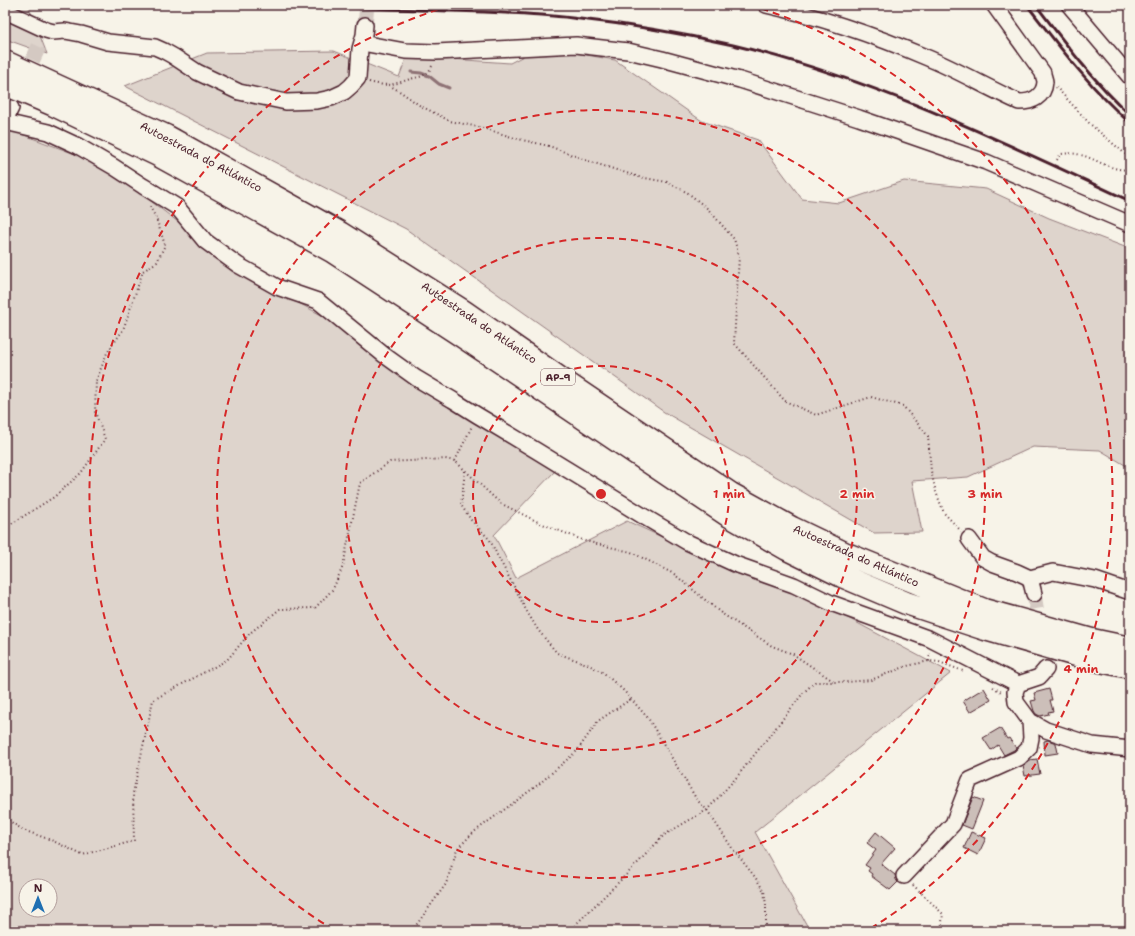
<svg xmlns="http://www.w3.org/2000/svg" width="1135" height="936" viewBox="0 0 1135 936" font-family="'Shantell Sans',sans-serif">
<rect width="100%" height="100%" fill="#f7f3e8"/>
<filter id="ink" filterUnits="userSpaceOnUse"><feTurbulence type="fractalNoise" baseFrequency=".025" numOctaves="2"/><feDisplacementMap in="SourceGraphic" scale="8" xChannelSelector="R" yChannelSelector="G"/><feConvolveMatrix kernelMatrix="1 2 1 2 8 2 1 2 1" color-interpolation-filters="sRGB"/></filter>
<g filter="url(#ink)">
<path fill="#ded4cc" stroke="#947a7c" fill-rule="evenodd" d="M5 5H28L47 54 5 39Z
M541 47 615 60 702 121 758 140 802 199 839 203 904 181 986 189 1049 218 1130 249V468L1100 450 1033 447 968 477 912 481 922 532 874 533 664 412 406 229 125 86 207 53 334 51 399 77 407 56 510 63Z
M5 128 86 158 139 192 251 278 329 319 422 391 555 471 494 535 516 578 627 521 725 566 818 602 951 673 755 832 810 931H5ZM26 886H50V910H26Z"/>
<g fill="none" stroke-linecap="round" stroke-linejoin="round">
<path stroke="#8e7275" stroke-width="3" d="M411 72 421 73 429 76 439 84 449 88"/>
</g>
<path fill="#ccbfb9" stroke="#4a1f2b" d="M984 688 991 700 970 712 963 701Z
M1049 689 1052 700H1050L1053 711 1048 712 1049 714 1040 716 1036 714 1034 711 1031 701 1036 700 1034 693Z
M1000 728 1007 739 1009 738 1016 748 1014 750 1004 755 998 745 991 750 983 738Z
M1048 740 1056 743 1058 753 1045 755 1044 741Z
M1037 759 1040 774 1025 776 1023 766 1030 760Z
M973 797 983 801 972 829 962 825Z
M876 832 895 848 881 864 895 875 896 879 898 882 890 890 871 876 872 874 868 871 870 868 865 865 876 850 867 843Z
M971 832 986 838 978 855 964 848Z"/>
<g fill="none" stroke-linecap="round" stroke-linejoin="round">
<path stroke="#d4c9c2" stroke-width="15" stroke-dasharray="15 8" stroke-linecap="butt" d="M365 25 367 5
M23 81 41 42
M1034 594 1046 669"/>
<g stroke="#4a1f2b" stroke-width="18">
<path id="minor" d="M766 5C821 17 876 36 928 58 959 71 988 88 1019 102 1032 102 1044 97 1045 82 1045 79 1043 76 1043 73L994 5
M1069 5 1130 77
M5 11 46 30 53 32 65 31 81 34 108 42 155 47 164 51 173 56 197 72 239 92 286 102 317 101 331 98 344 92 351 86 358 78 360 49 364 35 365 25
M362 43 405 51 436 52 576 45 628 51 662 59 740 80 803 100 859 118 986 162 1130 224
M5 120 11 108
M5 122 48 132 78 146 114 167 143 186 177 207 205 241 238 265 277 287 318 301 384 355 416 378 453 400 477 415 537 451 643 516 687 542 735 564 794 585 831 603 930 639 1018 684
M969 539 983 558 992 563 1017 572 1030 578 1053 572 1095 580 1130 592
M1030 578 1034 594
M1030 721 1046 730 1092 745 1130 749
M904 876 953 824 970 780 1019 758 1029 748 1031 738 1030 721 1016 702 1015 692 1018 684 1039 677 1046 669"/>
</g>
<g stroke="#4a1f2b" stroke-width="25">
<path id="highway" d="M5 62 166 136 340 233 463 311 568 384 731 494 792 528 844 553 984 610 1092 640 1130 648
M5 84 54 105 158 155 332 251 459 334 726 514 787 549 842 576 906 603 985 629 1090 659 1130 667"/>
</g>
<path stroke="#4a1f2b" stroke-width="2" stroke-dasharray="1 3" stroke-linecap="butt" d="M369 82C388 87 392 85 410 79 422 76 427 77 433 64
M389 85 401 92 419 105 450 121 483 128 518 139 549 146 588 161 639 177 667 182 688 193 708 209 734 239 739 256 734 343 785 401 816 415 871 397 903 406 928 436 931 471 936 492 944 513 961 531
M1056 87 1090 124 1130 158
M1057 160 1061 154C1068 153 1074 153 1081 155 1097 159 1112 172 1130 169
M455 461 472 426
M465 471 461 505 471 520 490 540 498 557 517 592 526 610 538 630 557 653 587 664 604 673 624 691 648 718 697 800 707 810 732 848 755 877 764 891 766 905V931
M5 528 54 497 81 473 105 439 95 412 96 381 107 353 123 330 143 271 157 262 165 245 156 218 149 205
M929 661 930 653
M993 687 1003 693
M5 818 23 830 51 840 82 855 134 841 133 793 153 700 227 660 250 633 280 609 315 608 333 589 343 566 360 483 390 462 445 459 455 461 500 503 540 523 585 541 631 552 674 574 721 613 772 646 793 654 833 681
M913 885 943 914 941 931
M412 931 446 884 457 849 474 832 539 784 577 751 598 721 631 699
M569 931 634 867 664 835 707 810 736 778 804 692 815 682H847L871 680 907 666 929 661 939 662 963 671"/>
<use href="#minor" stroke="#f7f3e8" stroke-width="15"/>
<use href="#highway" stroke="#f7f3e8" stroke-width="22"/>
<path stroke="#4a1f2b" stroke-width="3" d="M286 5C340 7 395 9 449 11 490 12 531 13 572 18 626 24 680 33 733 45 872 78 1001 141 1130 201
M1027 5C1059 46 1091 89 1130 123
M1036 5C1065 43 1094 82 1130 115"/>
</g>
</g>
<g fill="none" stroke="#d62828" stroke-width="2" stroke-dasharray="7 5">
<circle cx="601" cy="494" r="128"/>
<circle cx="601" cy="494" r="256"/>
<circle cx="601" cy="494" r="384"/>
<path d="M334 930A511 511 0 0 1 452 5M750 5A511 511 0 0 1 868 930"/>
</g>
<g text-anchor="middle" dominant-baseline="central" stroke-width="3" stroke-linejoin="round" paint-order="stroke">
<rect fill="#f7f3e8" stroke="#7e5f64" stroke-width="1" x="541" y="369" width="34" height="16" rx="3"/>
<g font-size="10" font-weight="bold" fill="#4a1f2b">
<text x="558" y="377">AP-9</text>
</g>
<g font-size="11" fill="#4a1f2b" stroke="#f7f3e8">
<text transform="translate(201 157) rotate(28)">Autoestrada do Atlántico</text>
<text transform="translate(479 323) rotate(34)">Autoestrada do Atlántico</text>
<text transform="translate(856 556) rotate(24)">Autoestrada do Atlántico</text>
</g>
</g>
<circle cx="601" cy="494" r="6" fill="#d62828" stroke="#f7f3e8" stroke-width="2"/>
<g font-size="12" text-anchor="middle" font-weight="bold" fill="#d62828" stroke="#f7f3e8" stroke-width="3" stroke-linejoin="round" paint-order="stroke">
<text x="729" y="498">1 min</text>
<text x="857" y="498">2 min</text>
<text x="985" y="498">3 min</text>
<text x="1081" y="673">4 min</text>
</g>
<rect width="1135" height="936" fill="none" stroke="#f7f3e8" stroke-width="20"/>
<rect x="10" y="10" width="1115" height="916" fill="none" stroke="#4a1f2b" stroke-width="1.5" filter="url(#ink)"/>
<g transform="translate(38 898)"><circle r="19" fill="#f7f3e8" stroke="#b29e9c"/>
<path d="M0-3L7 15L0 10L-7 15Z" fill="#1f6fb2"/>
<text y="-6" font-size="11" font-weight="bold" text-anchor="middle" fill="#4a1f2b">N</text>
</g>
</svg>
